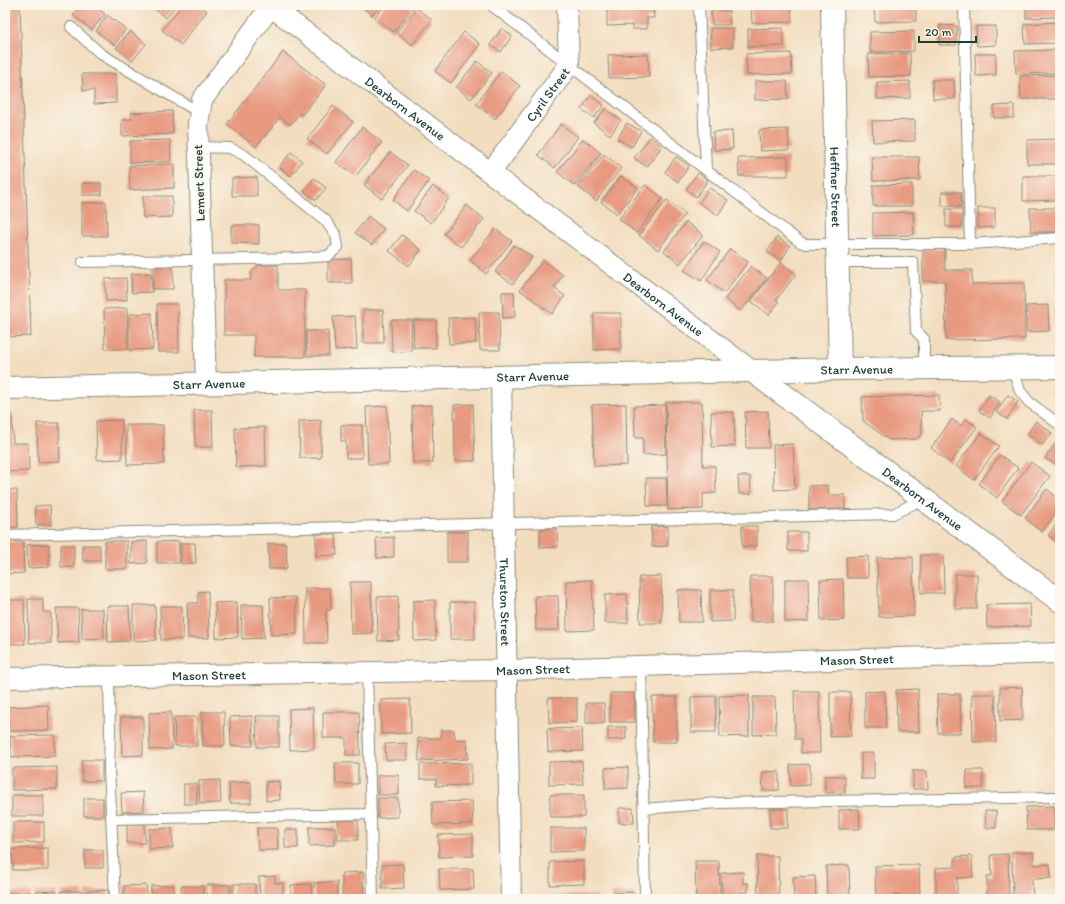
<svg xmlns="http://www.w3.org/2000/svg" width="1065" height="904" viewBox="0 0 1065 904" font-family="Itim,sans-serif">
<rect width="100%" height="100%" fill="#fbf7ec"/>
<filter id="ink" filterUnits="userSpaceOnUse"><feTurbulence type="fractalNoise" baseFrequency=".025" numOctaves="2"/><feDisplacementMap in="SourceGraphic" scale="8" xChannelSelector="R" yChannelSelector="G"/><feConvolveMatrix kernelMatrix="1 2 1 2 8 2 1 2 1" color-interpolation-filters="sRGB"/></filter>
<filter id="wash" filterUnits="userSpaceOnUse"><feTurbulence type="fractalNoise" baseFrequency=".012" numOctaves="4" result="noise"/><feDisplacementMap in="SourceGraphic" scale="16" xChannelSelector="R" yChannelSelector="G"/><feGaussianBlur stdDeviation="0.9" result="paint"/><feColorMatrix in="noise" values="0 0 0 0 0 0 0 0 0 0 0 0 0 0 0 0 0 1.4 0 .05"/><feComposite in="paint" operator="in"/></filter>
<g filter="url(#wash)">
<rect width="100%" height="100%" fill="#f3ddbf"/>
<g id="blocks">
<path fill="#e89a81" d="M5 5H20L31 336 5 337Z
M81 5H93L105 14 92 30 73 15Z
M149 5H176L166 18Z
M182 5H200L207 11 181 45 162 30Z
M360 5H381L372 15Z
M385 5H411L413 7 393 32 375 17Z
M607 5H653L654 18H647V29H632V25L607 26Z
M751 5H791L792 22 752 23Z
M874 5H916V21L875 22Z
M1026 5H1058V17L1026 18Z
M416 8 432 20 412 45 396 32Z
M711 11H729L730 25H712Z
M107 15 126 29 114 45 96 31Z
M1059 22 1060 43 1025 44 1024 24Z
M940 25 957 26 956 45H939Z
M976 26H996V45L977 46Z
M502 28 512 36 501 52 490 45Z
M710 28H733V47L711 48Z
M783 28 784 46 748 47V29Z
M130 31 146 44 132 61 116 48Z
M914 31V51L870 52V32Z
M464 32 480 44 451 83 435 71Z
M1057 50 1058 73 1016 74 1015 51Z
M283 52 326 85 302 115 300 113 290 125 280 117 256 147 227 124Z
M791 53 792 74 747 75 746 54Z
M910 53 911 76 869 77 868 54Z
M648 54 649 77 609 78 608 55Z
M975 54H996V75L976 76Z
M477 61 492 73 471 99 456 87Z
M501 71 520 86 495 119 476 104Z
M82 74H116V103L94 104V90L83 91Z
M1059 75V99H1021L1020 76Z
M932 80H954L955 99H933Z
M755 81H787L788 99 755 100Z
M910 81V98L877 99V82Z
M591 95 604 105 594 118 581 109Z
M1014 105V118H994V106Z
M333 106 353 122 327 154 307 139Z
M605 109 621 120 610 135 594 123Z
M172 111 173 134 122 136V120L132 119 131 113Z
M915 120V141L873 142 872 121Z
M627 123 641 131 632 147 617 139Z
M561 124 578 137 555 168 538 155Z
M362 127 382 142 356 176 336 162Z
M788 129 789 150 760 151 759 130Z
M732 131 733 149 714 150 713 132Z
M650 137 662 146 647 167 634 158Z
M583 139 601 153 575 186 557 172Z
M1060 139V164H1027V140Z
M170 140 171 162 130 163V141Z
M291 152 302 161 291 176 279 167Z
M390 152 408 165 382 199 364 185Z
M604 154 621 168 596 201 578 187Z
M676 157 689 166 678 182 665 172Z
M788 157V176H739L738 158Z
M872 157H919L920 180 873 181Z
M174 164V188L130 190 129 166Z
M414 170 429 181 407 211 393 200Z
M698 173 708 180 696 197 686 189Z
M621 176 638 188 617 214 601 202Z
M1023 176H1060V200L1023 201Z
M257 177V196H232V178Z
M314 178 326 188 316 200 304 191Z
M82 183H101L102 195H82Z
M912 184V206H873V185Z
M645 185 663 198 637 233 619 219Z
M433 186 449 198 431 223 414 211Z
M709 188 728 200 718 215 699 203Z
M942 192H961L962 206H942Z
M143 196H172V217L143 218Z
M667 200 685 214 658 250 639 235Z
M106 202 107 236H82V203Z
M467 205 484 219 461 247 444 234Z
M978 208H995V227L978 228Z
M1030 208H1060V232H1031Z
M946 209H962V227H946Z
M913 212 914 235 873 236V213Z
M368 216 384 229 372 245 355 233Z
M686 222 703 235 680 264 664 251Z
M231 225H259V244L231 243Z
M495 229 512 241 486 274 470 260Z
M402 235 421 250 409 266 389 251Z
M777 237 790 246 781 261 767 252Z
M704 241 720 252 701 281 684 270Z
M514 245 532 257 513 284 495 272Z
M730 249 748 262 724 293 707 280Z
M923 249H945V270H972V284L1024 283 1025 339 946 340 945 281H923Z
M351 259 352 283H328V260Z
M543 260 563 275 554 288 565 296 552 314 520 290Z
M781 262 796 274 776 300 779 302 769 315 751 301Z
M258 265H278V290H305V357H254V335H224V280H251V273Z
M751 266 767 278 741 311 725 299Z
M153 267H173V289H153Z
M1056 270H1060V324H1057Z
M151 273 152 292 132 293 131 274Z
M126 278 127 300 106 301 105 279Z
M502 292H514L515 317 503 318Z
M157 304H178L179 352H158Z
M1048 305 1049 331 1027 332 1026 306Z
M127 308 128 349H105L104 309Z
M363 310H383L384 343H363Z
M479 312H499L500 350H480Z
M152 313 153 349 129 350V314Z
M594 313H621V349L594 350Z
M355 316 357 349 335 350 333 317Z
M475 317 476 343 449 344 448 318Z
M391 320H411L412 351 392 352Z
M413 320H436V348H414Z
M306 331H328L329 356H307Z
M939 395 940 411H921L922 434 917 439 889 440 863 421 862 397Z
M989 395 1000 402 990 418 979 411Z
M1008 395 1018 402 1007 419 996 412Z
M666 402H702L703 466H715L716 493 703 494V509L668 510Z
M473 404 475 461H455L454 405Z
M626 404 627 465 594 466 592 405Z
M432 405 433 463H413L412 406Z
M665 405 666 454 643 455V438H635L634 406Z
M387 406 389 464H368L366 407Z
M194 410H212L213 447H195Z
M768 411 769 448H746L745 412Z
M711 412H734L735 446 712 447Z
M12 414 13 443H28L29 471 5 472V415Z
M952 419 961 426 966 419 977 427 950 463 931 448Z
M122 420V459L97 460 96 421Z
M321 420V458H300L299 421Z
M1036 421 1052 433 1042 445 1027 434Z
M37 423H59L60 461 38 462Z
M126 425H163L164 464 127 465Z
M341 425H362V458H346V441H341Z
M265 427 266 466 236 467 235 428Z
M981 433 999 446 974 480 956 466Z
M1056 442 1060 444V467L1045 458Z
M793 444 795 489 774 490 773 445Z
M1000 455 1018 468 997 498 979 484Z
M1031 462 1050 476 1021 515 1002 501Z
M738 476H750L751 494H739Z
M646 478H666L667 506H647Z
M828 485 829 495H845V509L809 510V486Z
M1047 489 1060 500V508L1042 532 1025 518Z
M5 490H17L18 527 5 528Z
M50 505 51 525H36L35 506Z
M1060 520V545L1048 535Z
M668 526V546L652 547 651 527Z
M742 526H757V546L742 547Z
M540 529H557L558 547 540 548Z
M447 532H468V562H447Z
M788 532H807V551H788Z
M316 534H336L337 555 316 556Z
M394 537V557L377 558 376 538Z
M105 541H127V569H105Z
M147 541V563L131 564V542Z
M179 541V563H157V542Z
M5 542H23L24 573 5 574Z
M181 543H195L196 563 181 564Z
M286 543 287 569H269L268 544Z
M49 544V567L28 568 27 545Z
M61 545H74V567H61Z
M82 545H100V561H83Z
M921 555H943L944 593H921Z
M868 556V578H847L846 557Z
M913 557 914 616 879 617 877 558Z
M955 574H977V609H955Z
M661 576 662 623H640L639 577Z
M750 576H773V621L751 622Z
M785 579H808L809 621 785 622Z
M843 579 844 620 821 621 820 580Z
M592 580 594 630 567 631 566 581Z
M350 582H371L372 633 351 634Z
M305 588H330L331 610H326L327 643H306Z
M678 590H701L702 622H679Z
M710 590H733V621L710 622Z
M208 591 209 638H188L187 603H198V592Z
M627 594 628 623H605V595Z
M398 596 399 640 378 641 377 597Z
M535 596H558L559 630H536Z
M296 597 297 634 271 635 270 598Z
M28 599H43V612H51V643H29Z
M5 600H24L25 644H5Z
M435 600 436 640 414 641 413 601Z
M237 602 238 637 216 638 215 603Z
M450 602H474L475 639H450Z
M1030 604 1031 626 987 627 986 605Z
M133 605H155L156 640 133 641Z
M241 605H263L264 638 242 639Z
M107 606H129L130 641 108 642Z
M160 606H182L183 639 161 640Z
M56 608H78L79 642 58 643Z
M81 609H103L104 638 82 639Z
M1022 687 1023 720 1000 721V688Z
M918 689 919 732H897L896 690Z
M794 691H819L820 753H801V739H795Z
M885 691 886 728H865V692Z
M830 692H850L851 736 830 737Z
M610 693H634L635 722H610Z
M937 694H960L961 733H938Z
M972 694H995L996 742H973Z
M749 695V736L720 737 719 696Z
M716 696V732H691V697Z
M652 697H677V742H653Z
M753 697H775L776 734 753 735Z
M548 698H577V722L549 723Z
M410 699 411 733 381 734V700Z
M586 703H604L605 723H586Z
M48 705 49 730 9 731 8 707Z
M313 708 314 749 290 750 289 709Z
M171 712 172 749 150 750 149 713Z
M202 712H224L225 746H203Z
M323 712H359L360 755H346V738H323Z
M252 716 253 746H231L230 717Z
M256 716H279V747H257Z
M121 717H143V755L122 756Z
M174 717H197V746H175Z
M608 727H626V739L608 740Z
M582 728 583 751 548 752 547 729Z
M441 730H454L455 740 467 739 468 759 419 761 418 738H441Z
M55 735V756L11 757 10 736Z
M407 743V760H386L385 744Z
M861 753H874V779H861Z
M82 760H102V781H82Z
M582 761 583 784 549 785V762Z
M335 763H358V784H336Z
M471 763V785L436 786V779H420V764Z
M810 764V785L791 786 790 765Z
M57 767V789L12 790V768Z
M628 767V788L605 789V768Z
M967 770H983V788H966Z
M779 771V790L763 791 762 772Z
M913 771H927L928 789H913Z
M378 775H399V795H378Z
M825 776H845V793H825Z
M220 780 221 803 200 804 199 781Z
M279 781 280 800 266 801V782Z
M251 782V803H230L229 783Z
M184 784H197V804H184Z
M143 792 144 811 122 812 121 793Z
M12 795H43V816H12Z
M550 795H584V817H550Z
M84 798H103V816H84Z
M378 798H398V817L378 818Z
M472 801 473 824 433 825 432 802Z
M1054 806V830H1027L1026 807Z
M619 808H633L634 823H619Z
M770 809H788V828H770Z
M859 809 860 829H839V810Z
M985 811H996V828H986Z
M338 820H358V840H338Z
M13 822H44V842L13 843Z
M127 824H145V843H127Z
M309 827H335V845L309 846Z
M172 828 173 848 149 849V829Z
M257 828H277L278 850H258Z
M550 828H584V851L550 852Z
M285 829H298V848H285Z
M473 834V856L439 857 438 835Z
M48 848V870H13L12 849Z
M85 850H103V868H85Z
M1012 852H1033L1034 865 1050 864 1051 878 1032 879 1033 899H1013Z
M1008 854 1009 899H987V876H992L991 855Z
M757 856H778L779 899H758Z
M972 856 973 877 957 878V899H936V868L955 867V857Z
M584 861V884L550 885V862Z
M695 861H719L720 899H696Z
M403 864 404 888 382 889V865Z
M849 865 850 899H827L826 866Z
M919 865 920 899H899V895H894L895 899H876L875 866Z
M439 869H473L474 889 440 890Z
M363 872 364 899H342V873Z
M743 872V883H748V892H740L741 899H722L721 873Z
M275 876V883H283V899H260L259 877Z
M815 876 816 899H794L793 877Z
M337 882V899H314V883Z
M233 884H255V899H233Z
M311 884 312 899H291V885Z
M146 885 147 899H124V886Z
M174 885V899H151V886Z
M207 885H230V899H208Z
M181 886H203V899H182Z
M108 890 109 899H86V891Z
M56 891 57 899H34V892Z
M61 891H83V899H61Z
M31 892V899H8L7 893Z
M634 892 635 899H612V893Z
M597 895V899H550V896Z"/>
</g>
</g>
<g filter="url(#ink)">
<use href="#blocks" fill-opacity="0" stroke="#898d7a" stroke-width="1"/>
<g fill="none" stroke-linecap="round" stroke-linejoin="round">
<g stroke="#898d7a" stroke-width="12">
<path id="lane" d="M491 5 800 242 806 244H970L1060 238
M699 5 706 170
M964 5 970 244
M71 27 101 54 200 113
M83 262 299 258 328 256 338 247 336 235 325 220 244 155 230 148 198 147
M838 262H913L916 331 924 339V368
M1013 368 1020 391 1029 402 1060 425
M5 535 893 514 923 499
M641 666 645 899
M367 672 373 899
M109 677 110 732 109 768 115 899
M643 809 718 803 1060 797
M111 819 371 814"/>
</g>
<g stroke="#898d7a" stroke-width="22">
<g id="street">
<path id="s1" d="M269 5 752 371"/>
<path id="s2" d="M491 172 569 65 567 5"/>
<path id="s3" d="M501 377 511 899"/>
<path d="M206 383 198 124 202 100 271 6"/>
<path id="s4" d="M5 678 506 670 1060 653"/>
</g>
</g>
<g stroke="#898d7a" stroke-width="24">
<g id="secondary">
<path id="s5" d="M832 5 840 369"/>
<path id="s6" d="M752 371 1060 601"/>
<path id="s7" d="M5 388 840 369 1060 367"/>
</g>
</g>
<use href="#lane" stroke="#fff" stroke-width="10"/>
<use href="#street" stroke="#fff" stroke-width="20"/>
<use href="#secondary" stroke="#fff" stroke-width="22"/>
</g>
</g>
<g text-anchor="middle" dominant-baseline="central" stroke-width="3" stroke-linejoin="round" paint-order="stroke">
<g font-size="13" fill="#1f3d34" stroke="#fbf7ec">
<text stroke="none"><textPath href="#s2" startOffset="96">Cyril Street</textPath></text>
<text stroke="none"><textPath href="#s1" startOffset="171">Dearborn Avenue</textPath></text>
<text transform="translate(199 183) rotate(-92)">Lemert Street</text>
<text stroke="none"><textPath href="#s5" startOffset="182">Heffner Street</textPath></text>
<text stroke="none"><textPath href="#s1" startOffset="495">Dearborn Avenue</textPath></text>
<text stroke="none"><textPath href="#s7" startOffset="852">Starr Avenue</textPath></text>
<text stroke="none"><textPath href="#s7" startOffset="528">Starr Avenue</textPath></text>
<text stroke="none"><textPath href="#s7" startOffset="204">Starr Avenue</textPath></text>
<text stroke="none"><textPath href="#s6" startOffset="213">Dearborn Avenue</textPath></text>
<text stroke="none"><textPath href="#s3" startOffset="225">Thurston Street</textPath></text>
<text stroke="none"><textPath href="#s4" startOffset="852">Mason Street</textPath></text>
<text stroke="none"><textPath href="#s4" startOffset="528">Mason Street</textPath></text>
<text stroke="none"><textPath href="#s4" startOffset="204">Mason Street</textPath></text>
</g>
</g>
<rect width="1065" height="904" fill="none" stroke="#fbf7ec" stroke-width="20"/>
<path d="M919 36v6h57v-6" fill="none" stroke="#1f3d34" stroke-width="2"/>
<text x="925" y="36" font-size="12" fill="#1f3d34" stroke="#fbf7ec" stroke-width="3" paint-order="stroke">20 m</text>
</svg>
